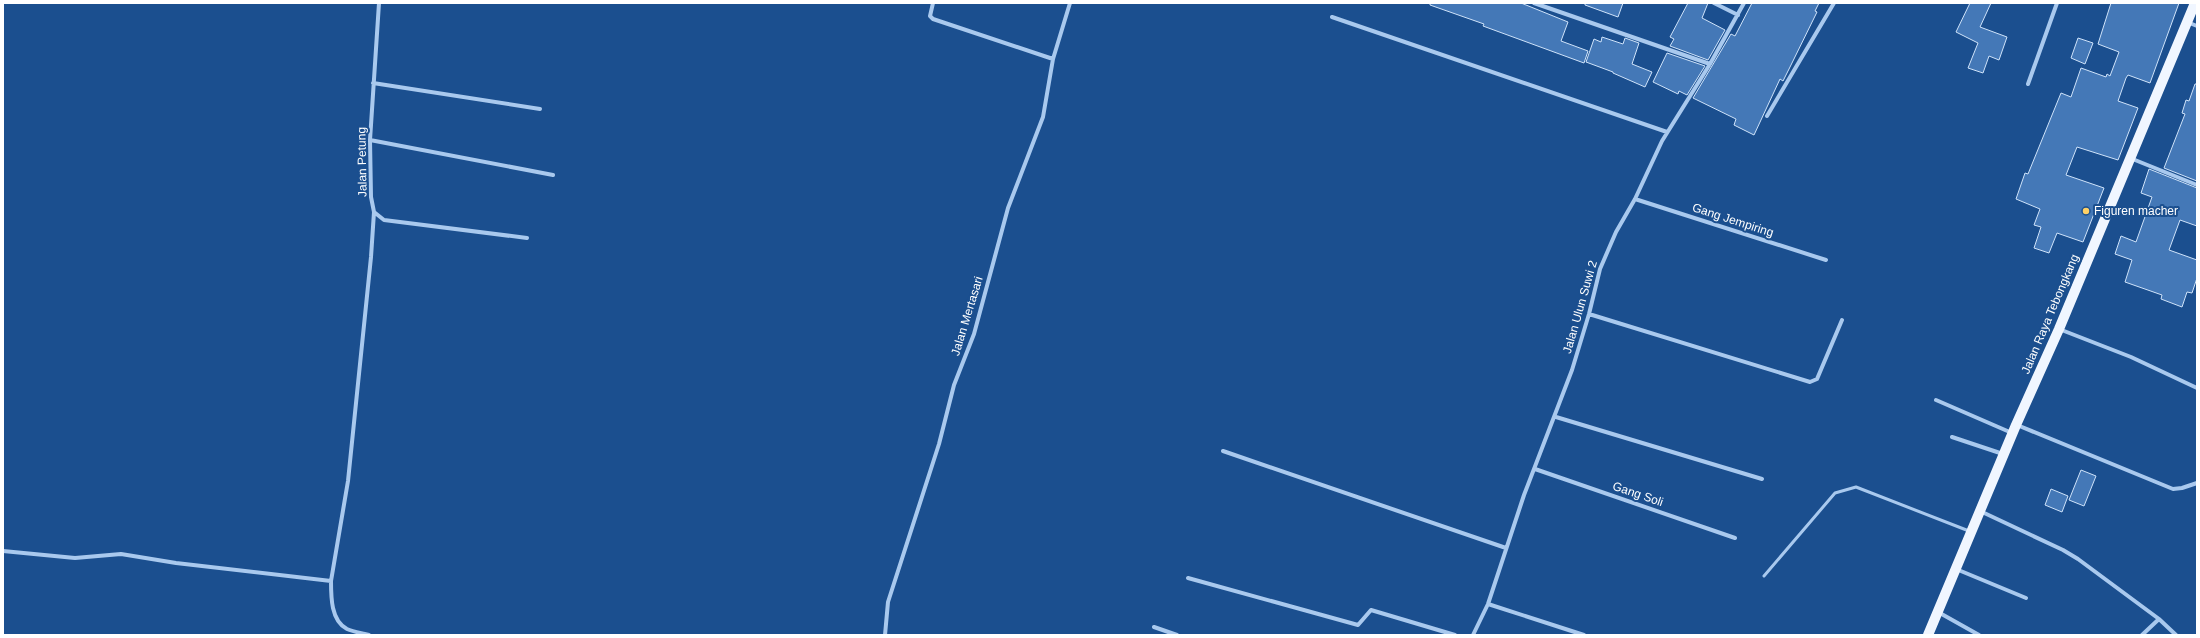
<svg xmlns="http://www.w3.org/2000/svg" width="2200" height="638" viewBox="0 0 2200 638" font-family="Arial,sans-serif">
<rect width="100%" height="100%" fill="#1b4f8f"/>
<path fill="#4478b7" stroke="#cfe3fa" d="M1430 3H1521L1568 22 1561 41 1588 51 1584 63 1483 26 1484 24 1430 5Z
M1585 3H1623L1618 17 1585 5Z
M1688 3H1708L1702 18 1725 30 1708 60 1670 46 1674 39 1670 37Z
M1752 3H1819L1815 11 1817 12 1790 67 1783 81 1780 79 1754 135 1734 125 1736 119 1693 98 1731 34 1735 36Z
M1970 3H1991L1980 27 2007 37 1999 60 1989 56 1983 73 1968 68 1978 43 1956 32Z
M2111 3H2179L2150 83 2128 75 2126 78 2118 101 2138 108 2118 160 2077 147 2066 175 2104 188 2083 242 2057 233 2049 253 2034 248 2041 227 2034 225 2040 209 2016 199 2025 173 2028 174 2061 93 2071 97 2081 68 2106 77 2107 74 2110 76 2119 52 2098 44Z
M1602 37 1623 44 1625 38 1639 43 1632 64 1652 72 1645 87 1613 73V72L1586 62 1594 39 1601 42Z
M2078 38 2093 43 2085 64 2071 58Z
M1667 53 1705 66 1687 95 1679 91 1678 94 1653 82Z
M2195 84H2197V181L2164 168 2185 114 2182 113 2186 100 2189 101Z
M2149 169 2197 188V226L2180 220 2169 250 2197 260V278L2192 293 2187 292 2182 307 2161 299 2162 295 2125 282 2132 260 2115 254 2121 236 2136 242 2152 197 2141 193Z
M2081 470 2096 476 2084 506 2069 500Z
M2051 489 2068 496 2062 512 2045 505Z"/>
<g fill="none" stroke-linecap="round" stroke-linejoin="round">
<path stroke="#a9c9ee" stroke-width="3" d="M1764 576 1835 493 1856 487 1969 531"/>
<path stroke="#a9c9ee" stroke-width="4" d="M933 3 930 16 933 19 1053 59
M1534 3 1710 64
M1714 3 1738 15
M1332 17 1667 132
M2187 22 2197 26
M373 83 540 109
M2028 84 2057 3
M1767 116 1834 3
M370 140 553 175
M2130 158 2197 185
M1635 199 1826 260
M374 212 384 220 527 238
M1589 314 1810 382 1817 379 1842 320
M2059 329 2131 357 2197 388
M1936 400 2012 433
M1556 417 1762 479
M2017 425 2173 489 2182 488 2197 483
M1952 437 2003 454
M1223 451 1506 548
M1535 469 1735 538
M1980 511 2063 550 2078 559 2159 619 2176 635
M3 551 75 558 121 554 176 563 331 581
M1956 569 2026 598
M1188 578 1358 625 1371 610 1455 635
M1488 604 1584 635
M1938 612 1979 635
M1154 627 1177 635
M369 635C362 633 354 632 347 629 331 621 331 597 331 581L348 481 371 257 374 212 371 197 370 140 379 3
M885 635 888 602 939 444 954 385 974 334 1008 208 1043 117 1053 59 1070 3
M1473 635 1488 604 1524 495 1572 370 1589 314 1600 269 1616 232 1635 199 1662 141 1710 64 1744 3
M2142 635 2159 619"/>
<path stroke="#f0f6ff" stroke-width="10" d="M1928 635 2016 425 2059 329 2195 3"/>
</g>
<circle fill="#ffd166" stroke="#1b4f8f" stroke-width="1.5" cx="2086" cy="211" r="4"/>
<g text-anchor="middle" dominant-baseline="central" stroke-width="4" stroke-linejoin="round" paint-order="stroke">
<g font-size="12" fill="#fff" stroke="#1b4f8f">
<text transform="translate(362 162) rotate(-91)">Jalan Petung</text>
<text transform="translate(1733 220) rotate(18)">Gang Jempiring</text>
<text transform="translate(1580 307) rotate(-74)">Jalan Ulun Suwi 2</text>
<text transform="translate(2050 314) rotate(-67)">Jalan Raya Tebongkang</text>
<text transform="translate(967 316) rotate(-73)">Jalan Mertasari</text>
<text transform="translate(1638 494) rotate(19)">Gang Soli</text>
</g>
<g font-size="12" fill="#fff" stroke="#1b4f8f" text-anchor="start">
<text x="2094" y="211">Figuren macher</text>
</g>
</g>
<rect width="2200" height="638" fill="none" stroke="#ffffff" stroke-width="8"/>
</svg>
